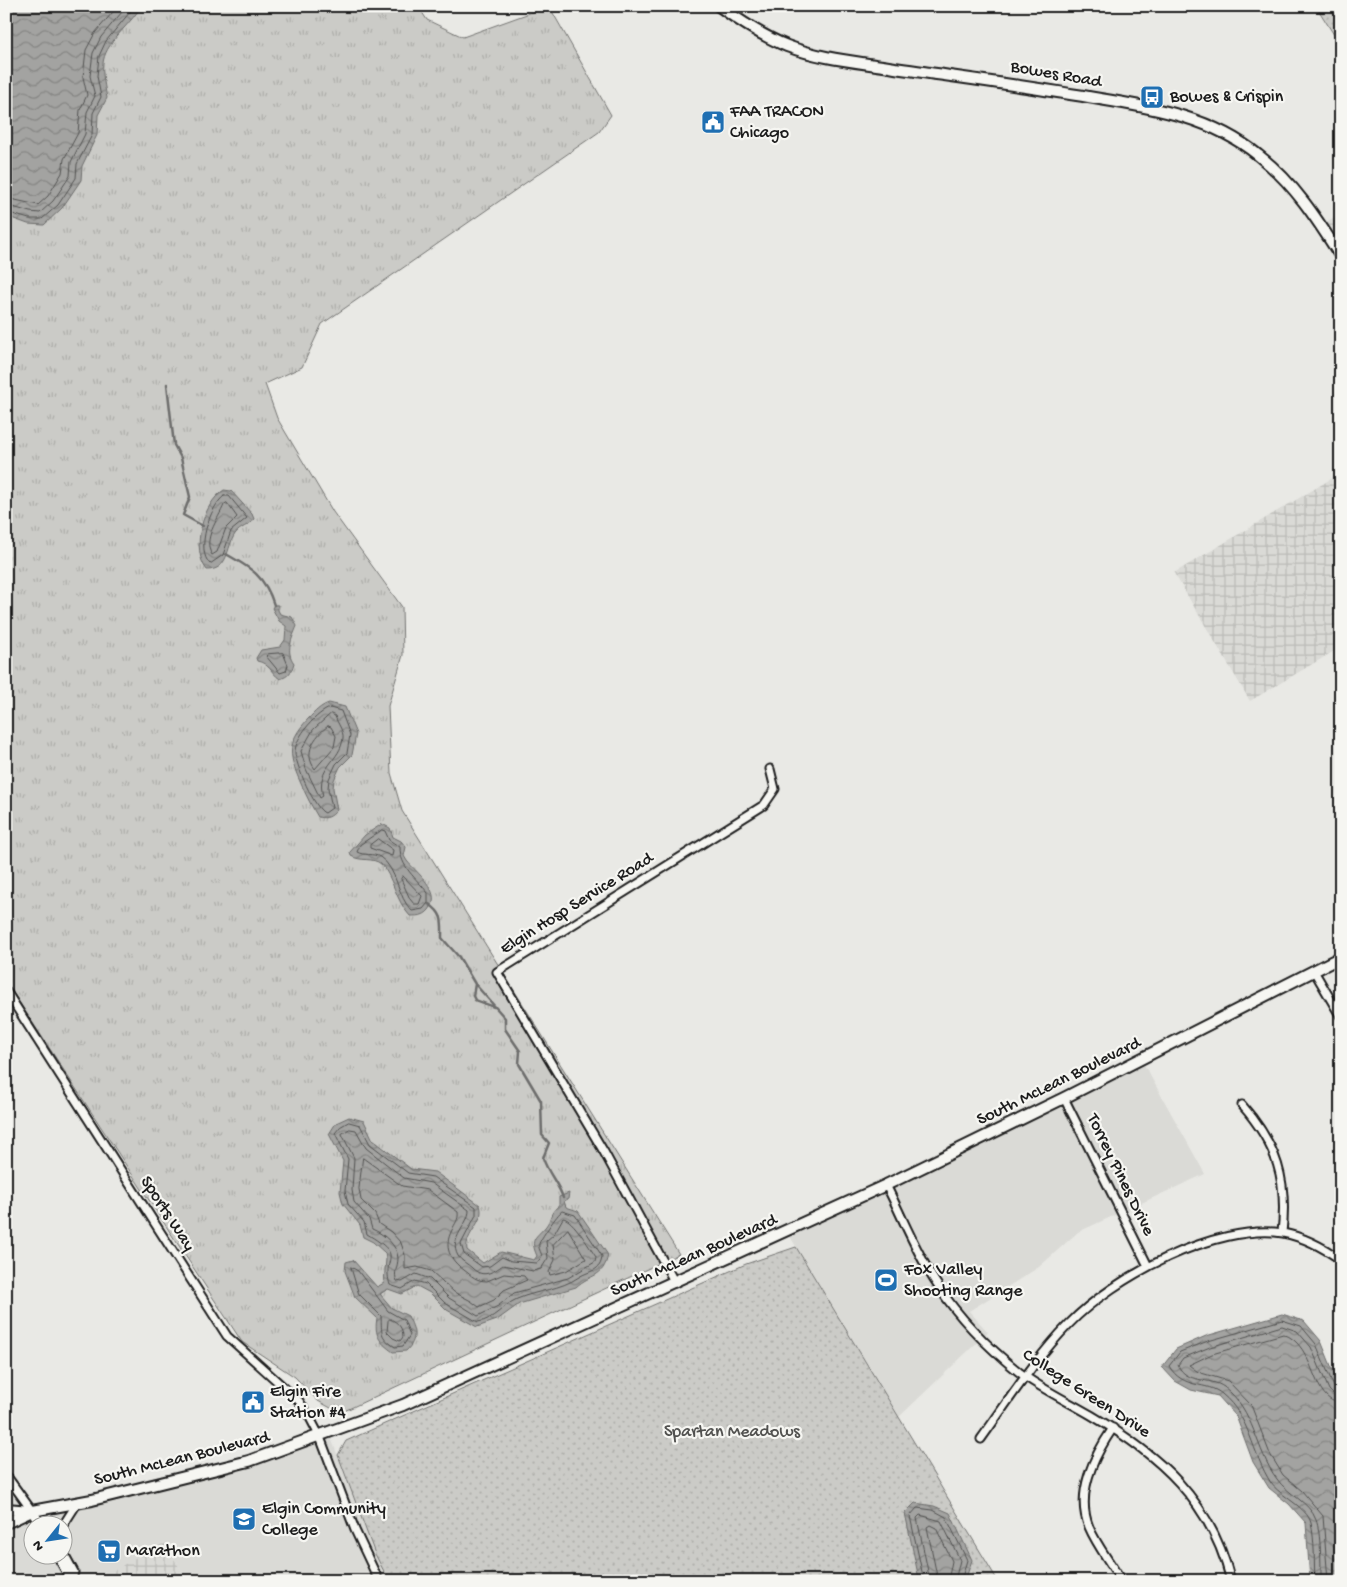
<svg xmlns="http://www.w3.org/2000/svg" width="1347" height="1587" viewBox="0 0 1347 1587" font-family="'Gochi Hand',sans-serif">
<defs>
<pattern id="industrial-grid" width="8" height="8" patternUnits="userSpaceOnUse" patternTransform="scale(1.25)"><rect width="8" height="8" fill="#dadad6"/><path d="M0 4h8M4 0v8" fill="none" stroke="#babab7"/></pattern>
<pattern id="grass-tufts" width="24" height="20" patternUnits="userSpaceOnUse" patternTransform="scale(1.25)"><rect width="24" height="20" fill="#cbcbc7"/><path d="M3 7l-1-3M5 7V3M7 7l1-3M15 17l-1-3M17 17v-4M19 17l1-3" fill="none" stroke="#aeaeaa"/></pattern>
<pattern id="park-dots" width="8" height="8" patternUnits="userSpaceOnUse" patternTransform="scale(1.25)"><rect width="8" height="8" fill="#cbcbc7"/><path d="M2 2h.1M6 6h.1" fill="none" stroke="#aeaeaa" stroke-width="1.8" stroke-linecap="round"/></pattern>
<pattern id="water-waves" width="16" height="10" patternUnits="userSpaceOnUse" patternTransform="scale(1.25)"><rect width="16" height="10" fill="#a3a3a1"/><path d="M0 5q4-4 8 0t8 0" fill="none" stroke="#848482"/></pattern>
</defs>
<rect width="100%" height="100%" fill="#e9e9e5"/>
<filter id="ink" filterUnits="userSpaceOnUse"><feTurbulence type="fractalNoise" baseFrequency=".02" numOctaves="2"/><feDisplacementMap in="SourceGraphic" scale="10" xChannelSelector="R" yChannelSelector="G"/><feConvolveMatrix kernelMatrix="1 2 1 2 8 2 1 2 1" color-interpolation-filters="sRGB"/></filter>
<g filter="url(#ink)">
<path fill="#dadad6" d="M1142 1061 1205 1174 1078 1232 1039 1267 969 1311 988 1332 899 1417 788 1233Z
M331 1438 371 1542 394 1581H188L164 1543 97 1581H76L62 1554V1524H43L35 1512 198 1479Z
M6 1479 28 1508 6 1507Z
M31 1513 37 1524H32V1554L55 1555 70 1581H6V1524Z"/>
<path fill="url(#industrial-grid)" d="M1341 213V246L1326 222Z
M1341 473V647L1250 701 1174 573Z
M164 1543 188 1581H97L135 1558Z"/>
<path fill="url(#grass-tufts)" stroke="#747472" d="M6 6H418L427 20 463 37 549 6 611 115 599 132 322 324 302 367 265 384 277 418 333 512 402 607 403 655 388 706 391 773 402 811 679 1254 340 1413 318 1401 295 1377 242 1342 6 982Z"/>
<path fill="url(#park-dots)" stroke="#747472" d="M1316 6H1341V46Z
M796 1247 998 1581H389L375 1554 338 1455 346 1441 746 1264Z"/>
<path fill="url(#water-waves)" stroke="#6d6d6c" d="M6 6H141C137 14 130 21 124 28 99 56 100 62 107 98L98 115 97 135 82 166 81 180 62 208 44 225 28 224 6 216Z
M224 490 231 491 252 514 254 519C249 526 240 527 235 534 226 548 229 570 207 570 190 549 203 503 224 490Z
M274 605H278V610L280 614 292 617 297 626C292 639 285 651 294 663 291 673 289 676 280 679 271 673 269 663 257 661L256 658 261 650 280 647 285 640 286 626 279 621 272 608Z
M329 703 345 707 356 734 352 755 340 767 334 780 333 788 337 810C331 817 327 819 318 817 312 807 307 797 302 786 289 757 285 744 308 719 315 712 320 706 329 703Z
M382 824 390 828 393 837 401 841 406 847 404 856 407 861C417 873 441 891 431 907 426 916 419 916 410 916 395 900 393 876 381 864 373 857 361 862 351 856L350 852 365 835Z
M349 1117 364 1121 373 1140 411 1169 435 1172 480 1205C486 1222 464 1233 467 1250L483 1263 501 1252 534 1260 537 1256C529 1238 536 1238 546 1226 552 1218 549 1213 559 1206V1197L569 1193 568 1199 564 1201 566 1207 578 1211 608 1255C603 1279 591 1273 576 1287L519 1304 497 1320 477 1327 447 1310 430 1293 417 1286 402 1294 388 1289 380 1294 392 1308 408 1316C415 1330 418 1339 406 1351L393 1352C379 1342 374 1335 377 1318L355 1297 345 1271 346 1262 353 1260 377 1287 384 1283 386 1259 385 1253 373 1242 363 1237 360 1225 343 1204 340 1192 343 1161 329 1134 336 1123Z
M1282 1314 1304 1321 1321 1341 1340 1388 1341 1581H1310L1306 1523 1289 1504 1269 1488 1253 1462 1236 1416 1218 1396 1191 1390 1175 1381 1162 1367 1176 1349 1206 1336Z
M915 1503 934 1506 950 1513 972 1560 965 1581 919 1579 905 1513Z"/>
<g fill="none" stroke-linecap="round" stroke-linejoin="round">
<path stroke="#525251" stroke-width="1" d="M6 198 38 205 48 196 62 173 64 159 78 133 80 110 87 95 83 77 86 50 95 33 118 6
M6 205 30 212 40 213 53 201 70 176 71 162 85 134 87 112 95 96 90 76 93 53 101 37 127 6
M6 212 29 219H42L58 205 76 178 77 164 92 135 93 113 101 97 97 76 99 56 106 41 135 6
M224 496H229L247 518 231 531 223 555 210 564C195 550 210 506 224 496Z
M227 503 237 517 226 528 217 552 212 555C202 539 218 520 224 505Z
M283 653 288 665 286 671 280 673 266 656 268 654Z
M330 708 341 711 350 735 347 753 336 764 329 779 328 788 332 808 325 813C315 810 295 763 295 752 295 737 317 712 330 708Z
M331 714 335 716C337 723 344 731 343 738 341 761 315 767 323 796L320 798 306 769 301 751 313 730Z
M328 726 331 727 336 736 334 747 315 769C303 753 314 737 328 726Z
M382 830 385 831 389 840 400 847C400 867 416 878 428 893V903L423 909 412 911C397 897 398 869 380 857 373 853 364 856 357 852L360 845Z
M378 839 393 850 392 856 370 848V845Z
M403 876 422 896 419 904H414L410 899 401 879Z
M349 1122 360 1125 370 1144 408 1173 433 1177 476 1207V1215L461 1244 464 1254 482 1267 490 1266 502 1257 511 1261 537 1263 542 1256C541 1252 538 1248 539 1244 539 1241 558 1213 562 1211L575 1215 602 1256C601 1272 590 1270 579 1277 560 1290 538 1290 517 1299 503 1305 494 1320 478 1322L445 1303 426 1284 415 1281 402 1289 390 1285C381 1255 407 1258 367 1234L364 1222 348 1204 345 1191 348 1159 335 1133 340 1127Z
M350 1129 356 1130 366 1148 404 1178 431 1183 469 1210C469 1225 448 1238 458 1256 461 1261 468 1264 472 1268 483 1279 493 1272 503 1265L533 1271 541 1269 548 1258 546 1241 554 1234 563 1218C573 1219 589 1247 596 1257L595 1262 568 1278 514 1293 498 1306 478 1316 449 1298 430 1279 416 1274 402 1282 397 1281C393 1273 398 1267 398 1258 397 1245 384 1234 372 1229L369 1219 354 1202 352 1190 354 1158 342 1134Z
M363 1158 402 1186 428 1190 458 1212C459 1220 455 1223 452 1230 443 1247 450 1260 464 1270 472 1276 476 1281 487 1281L504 1274 524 1276 527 1280 504 1290 494 1300 479 1307 471 1301 454 1292 431 1271 417 1267 405 1269V1255L401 1243 391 1232 379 1224 375 1214 361 1200 359 1189Z
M568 1229 586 1259 566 1271 550 1275 549 1272 555 1260 553 1245Z
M351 1267 358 1271 388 1311 404 1320 410 1335 403 1346 395 1347C379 1336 382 1333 381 1316L359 1294Z
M390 1319C398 1322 403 1328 403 1337L400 1341 393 1338 387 1332 388 1321Z
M924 1581 910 1516 917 1508 933 1510 946 1517 967 1560 961 1581
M930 1581 917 1518 920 1515 941 1521 960 1560 955 1581
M938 1581 927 1527 930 1525 936 1528 952 1561 948 1581
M1315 1581C1314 1563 1315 1541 1311 1523 1307 1507 1280 1496 1271 1483 1251 1452 1251 1418 1222 1394 1207 1381 1183 1390 1169 1366L1180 1352 1208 1341 1282 1320 1301 1326 1316 1344 1334 1387 1341 1390
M1321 1581C1321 1567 1321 1532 1316 1520 1310 1502 1287 1494 1277 1479 1255 1450 1255 1410 1224 1387 1210 1377 1186 1384 1178 1365L1183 1358 1210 1347 1282 1326 1297 1331 1311 1347 1329 1390 1334 1395 1341 1396
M1328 1581 1323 1516 1302 1491 1283 1475 1270 1454 1251 1405 1228 1381 1198 1372 1189 1365 1212 1354 1283 1334C1317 1345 1310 1402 1341 1403"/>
<path stroke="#6d6d6c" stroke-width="2.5" d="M167 384 174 445 181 458 190 497 183 515 203 526
M226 554C251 568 265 576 274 605
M429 904C444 914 442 922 442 938L459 957 475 984 505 1018V1029L520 1051 519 1064 541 1101 542 1135 549 1143 543 1158C548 1174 559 1184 563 1198
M475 984 473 996 475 1000 494 1007"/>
<g stroke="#1c1c1c" stroke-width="11">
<path id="minor" d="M1314 971 1341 1017
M6 991 227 1336 299 1401 309 1416 320 1437 355 1530 379 1581
M1064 1098 1148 1266
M1242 1105C1277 1145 1288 1180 1282 1233
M886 1185C903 1218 917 1255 938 1286 959 1318 989 1348 1019 1372 1040 1388 1067 1401 1091 1415 1159 1455 1211 1500 1231 1581
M675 1283 604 1152 497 972 764 805 775 789 770 769
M1113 1428C1094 1456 1075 1493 1089 1527 1097 1546 1111 1563 1121 1581
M981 1439C1009 1400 1035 1359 1069 1324 1114 1277 1216 1223 1283 1233 1304 1237 1323 1247 1341 1260
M6 1475 32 1511
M62 1527 78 1502
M62 1550 74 1572 72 1580"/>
</g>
<g stroke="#1c1c1c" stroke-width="12">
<path id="tertiary" d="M32 1511 40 1524
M57 1554 72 1581"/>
</g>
<g stroke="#1c1c1c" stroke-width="14">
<path id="secondary" d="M719 6C741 22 762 36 787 46 821 59 860 62 895 68 963 78 1032 87 1100 99 1156 108 1213 118 1258 155 1294 183 1317 219 1341 257
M6 1509 31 1511
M6 1523 32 1511 92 1500 249 1461 403 1405 886 1185 1064 1098 1341 957"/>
</g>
<use href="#minor" stroke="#f6f6f2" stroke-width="7"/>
<use href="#tertiary" stroke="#f6f6f2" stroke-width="9"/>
<use href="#secondary" stroke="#f6f6f2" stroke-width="10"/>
</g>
</g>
<defs>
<g id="bus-square" transform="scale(1.25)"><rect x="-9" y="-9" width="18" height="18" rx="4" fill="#1f6fb2" stroke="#f6f6f2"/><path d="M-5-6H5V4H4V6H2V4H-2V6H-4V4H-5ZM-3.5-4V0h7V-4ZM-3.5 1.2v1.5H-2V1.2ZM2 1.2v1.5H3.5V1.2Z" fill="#fff"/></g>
<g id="civic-square" transform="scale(1.25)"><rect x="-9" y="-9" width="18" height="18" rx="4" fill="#1f6fb2" stroke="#f6f6f2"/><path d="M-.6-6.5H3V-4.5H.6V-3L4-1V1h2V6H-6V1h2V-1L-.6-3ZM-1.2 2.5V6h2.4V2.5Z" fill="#fff"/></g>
<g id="stadium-square" transform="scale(1.25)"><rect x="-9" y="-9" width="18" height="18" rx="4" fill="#1f6fb2" stroke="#f6f6f2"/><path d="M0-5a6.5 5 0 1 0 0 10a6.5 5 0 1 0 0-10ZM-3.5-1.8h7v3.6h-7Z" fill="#fff"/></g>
<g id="university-square" transform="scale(1.25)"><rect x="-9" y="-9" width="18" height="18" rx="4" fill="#1f6fb2" stroke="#f6f6f2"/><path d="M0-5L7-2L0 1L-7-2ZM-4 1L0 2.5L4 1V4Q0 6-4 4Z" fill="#fff"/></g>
<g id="supermarket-square" transform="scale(1.25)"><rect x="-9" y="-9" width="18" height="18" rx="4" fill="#1f6fb2" stroke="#f6f6f2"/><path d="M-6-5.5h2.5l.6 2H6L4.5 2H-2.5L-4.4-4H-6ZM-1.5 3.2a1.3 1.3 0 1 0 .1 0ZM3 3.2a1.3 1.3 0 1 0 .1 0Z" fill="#fff"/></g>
</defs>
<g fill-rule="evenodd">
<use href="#bus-square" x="1152" y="97"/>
<use href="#civic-square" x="713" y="122"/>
<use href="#stadium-square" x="886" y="1280"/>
<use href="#civic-square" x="253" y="1402"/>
<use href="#university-square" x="244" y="1519"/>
<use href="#supermarket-square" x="109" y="1551"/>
</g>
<g text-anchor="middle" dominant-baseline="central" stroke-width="4.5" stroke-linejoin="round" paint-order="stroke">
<g font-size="18" fill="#1c1c1c" stroke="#f6f6f2">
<text transform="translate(1056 75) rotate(10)">Bowes Road</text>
<text transform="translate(577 904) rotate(-32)">Elgin Hosp Service Road</text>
<text transform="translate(1059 1082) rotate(-26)">South McLean Boulevard</text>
<text transform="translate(1120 1175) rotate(64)">Torrey Pines Drive</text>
<text transform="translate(167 1214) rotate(57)">Sports Way</text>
<text transform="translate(694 1256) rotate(-24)">South McLean Boulevard</text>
<text transform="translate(1086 1394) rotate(33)">College Green Drive</text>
<text transform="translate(182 1459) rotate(-14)">South McLean Boulevard</text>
</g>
<g font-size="18" fill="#1c1c1c" stroke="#f6f6f2" text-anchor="start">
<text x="1170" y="97">Bowes &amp; Crispin</text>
<text x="730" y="112">FAA TRACON<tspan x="730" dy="21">Chicago</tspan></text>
<text x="904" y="1270">Fox Valley<tspan x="904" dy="21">Shooting Range</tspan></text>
<text x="270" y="1392">Elgin Fire<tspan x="270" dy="21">Station #4</tspan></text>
<text x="262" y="1509">Elgin Community<tspan x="262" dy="21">College</tspan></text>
<text x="126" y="1551">Marathon</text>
</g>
<g font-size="18" fill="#51514f" stroke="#f6f6f2">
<text x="732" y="1432">Spartan Meadows</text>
</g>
</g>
<rect width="1347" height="1587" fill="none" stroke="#f6f6f2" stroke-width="25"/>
<rect x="12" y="12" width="1322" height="1562" fill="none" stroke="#1c1c1c" stroke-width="2" filter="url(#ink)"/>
<g transform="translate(48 1540) rotate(240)"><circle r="24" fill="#f6f6f2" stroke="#9f9f9c"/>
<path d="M0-4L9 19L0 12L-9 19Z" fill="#1f6fb2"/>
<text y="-8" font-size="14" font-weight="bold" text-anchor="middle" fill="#1c1c1c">N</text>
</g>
</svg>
